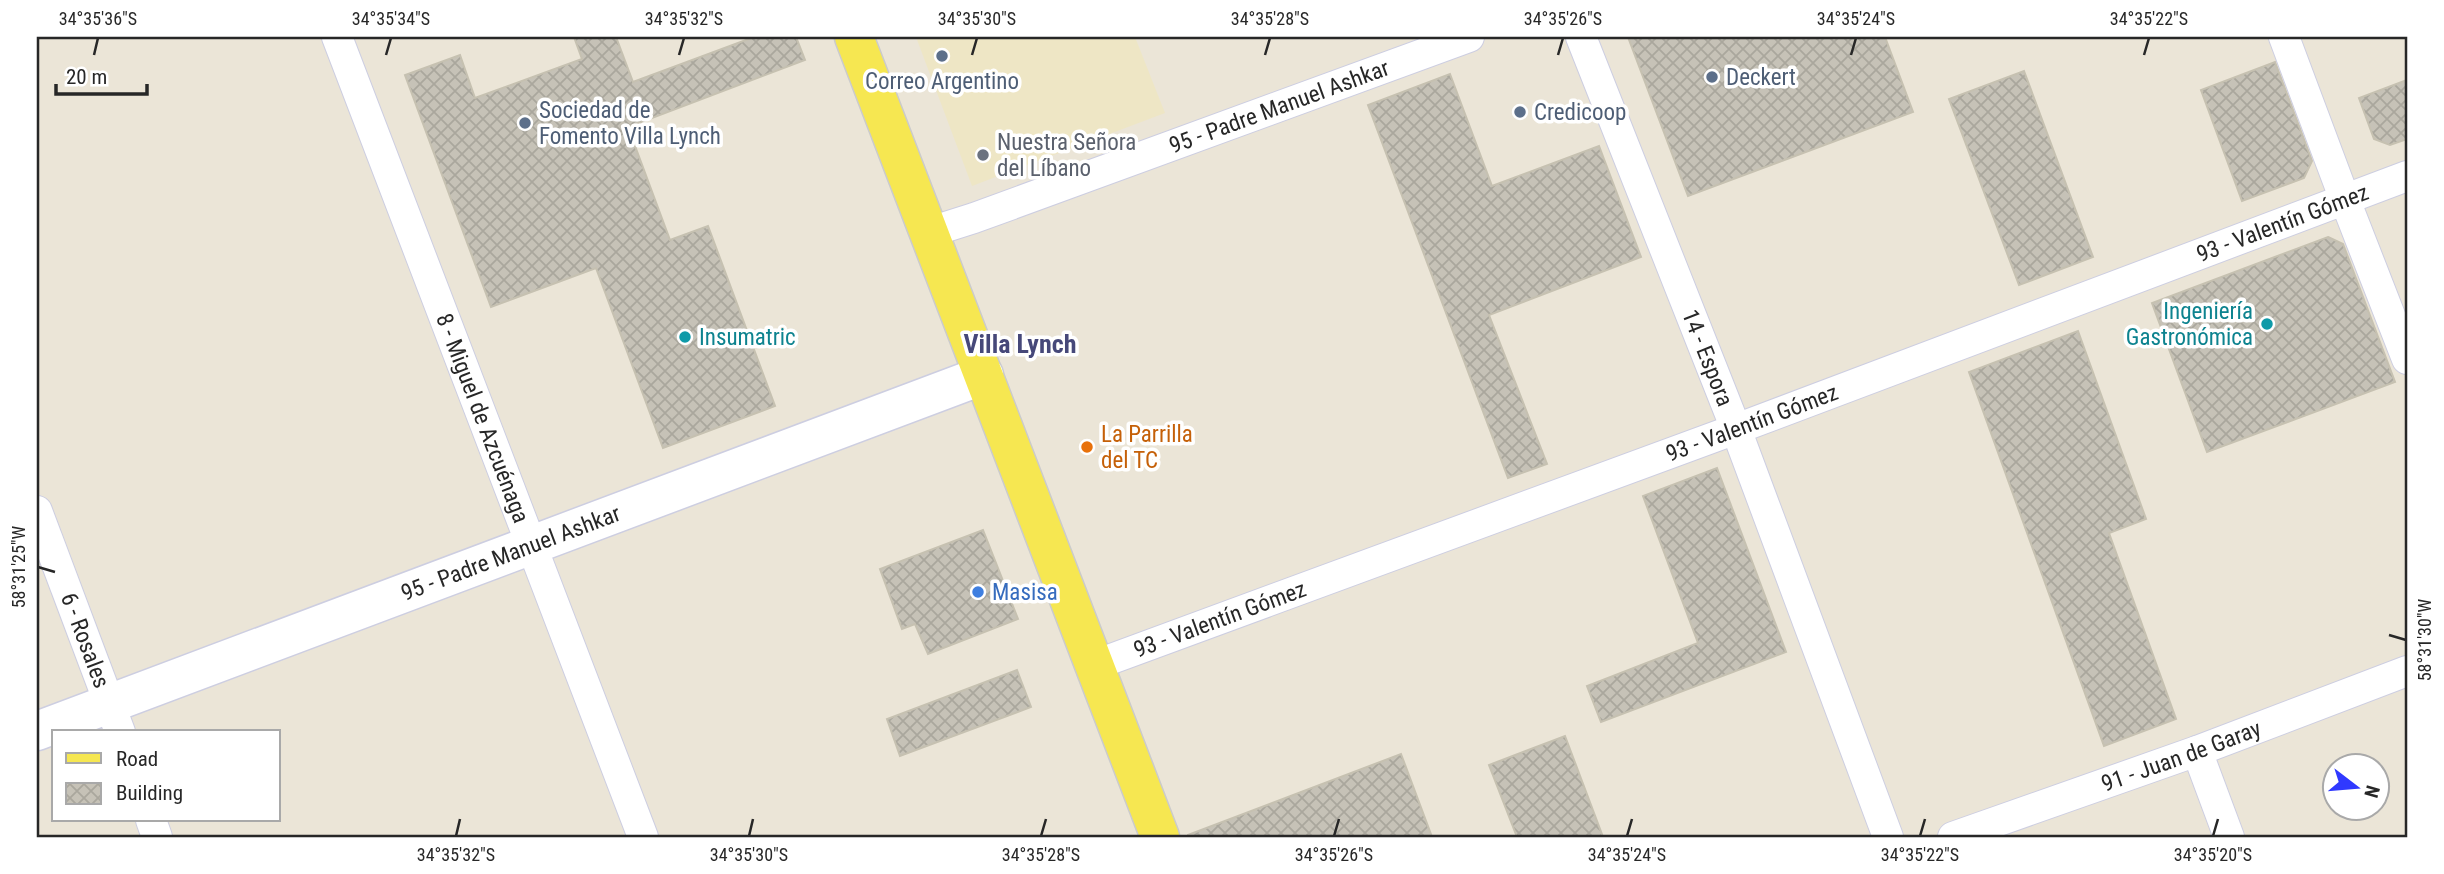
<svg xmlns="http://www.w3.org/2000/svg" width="2444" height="874" viewBox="0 0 2444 874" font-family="'Roboto Condensed',sans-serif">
<defs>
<pattern id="building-cross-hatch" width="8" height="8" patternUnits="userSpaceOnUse" patternTransform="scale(1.75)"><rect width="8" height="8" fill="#c6c2b7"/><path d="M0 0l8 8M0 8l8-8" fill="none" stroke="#aaa79d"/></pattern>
</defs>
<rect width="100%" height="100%" fill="#ebe5d7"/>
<path fill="#eee6c5" d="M916 37H1135L1165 113 972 186Z"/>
<path fill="url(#building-cross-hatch)" stroke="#c6c1b1" stroke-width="2" d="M574 37H616L633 82 754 37H796L805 60 628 127 670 240 708 226 775 406 663 448 596 268 491 307 405 75 460 55 475 98 582 59Z
M1628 37H1885L1913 112 1688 196Z
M2275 62 2312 161 2304 178 2242 201 2201 90Z
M2024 71 2093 257 2019 285 1949 99Z
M1450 74 1492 186 1599 146 1641 257 1489 315 1547 464 1508 478 1368 105Z
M2407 80V139L2390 145 2374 139 2359 98Z
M2328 237 2343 244 2395 382 2207 452 2152 303Z
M2078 331 2146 519 2109 533 2176 719 2104 746 1969 372Z
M1717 468 1786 652 1601 722 1587 686 1698 643 1643 496Z
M983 530 1018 619 928 654 915 624 902 629 880 569Z
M1017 670 1031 707 900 756 887 719Z
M1565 736 1603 837H1517L1489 765Z
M1401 754 1432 837H1188V835Z"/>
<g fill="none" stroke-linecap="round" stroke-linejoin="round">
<g stroke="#cdcee1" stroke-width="32">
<g id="minor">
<path id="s1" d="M337 37 643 837"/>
<path id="s2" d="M1581 37 1736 429 1888 837"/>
<path d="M2284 37 2345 200 2407 359"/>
<path id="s3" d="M930 232 974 218 1469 37"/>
<path id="s4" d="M37 511 120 732"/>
<path id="s5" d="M1095 665 1736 429 2407 176"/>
<path d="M2197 751 2229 837"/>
<path d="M151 820 157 837"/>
<path id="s6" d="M1953 837 2197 751 2407 671"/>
</g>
</g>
<g stroke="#cdcee1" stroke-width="41">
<g id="tertiary">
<path id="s7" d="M37 731 984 375"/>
</g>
</g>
<g stroke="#cbcbcb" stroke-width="41">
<path id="primary" d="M854 37 1160 837"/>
</g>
<use href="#minor" stroke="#fff" stroke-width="30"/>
<use href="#tertiary" stroke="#fff" stroke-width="38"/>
<use href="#primary" stroke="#f6e751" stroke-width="38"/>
</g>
<path fill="none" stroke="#272727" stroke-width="2.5" d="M94 55 98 38M386 55 391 38M679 55 684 38M972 55 977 38M1265 55 1270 38M1558 55 1563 38M1851 55 1856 38M2144 55 2149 38M38 567 55 572M2389 635 2406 640M456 836 460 819M749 836 753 819M1041 836 1046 819M1334 836 1339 819M1627 836 1632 819M1920 836 1925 819M2213 836 2218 819"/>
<g fill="#5c6f8a" stroke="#fff" stroke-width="2.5">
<circle cx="942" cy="56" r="7"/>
<circle cx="1712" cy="77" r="7"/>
<circle cx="1520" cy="112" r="7"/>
<circle cx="525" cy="123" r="7"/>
</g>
<circle fill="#6b7280" stroke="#fff" stroke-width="2.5" cx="983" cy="155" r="7"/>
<g fill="#0f9aa8" stroke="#fff" stroke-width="2.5">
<circle cx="2267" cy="324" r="7"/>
<circle cx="685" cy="337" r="7"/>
</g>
<circle fill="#e8710a" stroke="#fff" stroke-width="2.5" cx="1087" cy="447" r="7"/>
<circle fill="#3f7fe0" stroke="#fff" stroke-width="2.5" cx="978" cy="592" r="7"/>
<g text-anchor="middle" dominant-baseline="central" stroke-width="7" stroke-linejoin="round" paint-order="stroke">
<g font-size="23" fill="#4e5e75" stroke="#fff" text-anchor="start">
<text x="1726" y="77">Deckert</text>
<text x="942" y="81" text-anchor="middle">Correo Argentino</text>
<text x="539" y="110">Sociedad de<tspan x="539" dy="26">Fomento Villa Lynch</tspan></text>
<text x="1534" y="112">Credicoop</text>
</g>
<g font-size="23" fill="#272727" stroke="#fff">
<text stroke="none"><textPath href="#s3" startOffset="371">95 - Padre Manuel Ashkar</textPath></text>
<text stroke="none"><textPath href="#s5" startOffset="1267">93 - Valentín Gómez</textPath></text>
<text stroke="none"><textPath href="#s2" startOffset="345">14 - Espora</textPath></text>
<text stroke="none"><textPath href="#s1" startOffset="408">8 - Miguel de Azcuénaga</textPath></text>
<text stroke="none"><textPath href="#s5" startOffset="700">93 - Valentín Gómez</textPath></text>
<text stroke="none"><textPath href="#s7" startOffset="506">95 - Padre Manuel Ashkar</textPath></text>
<text stroke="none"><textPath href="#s5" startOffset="133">93 - Valentín Gómez</textPath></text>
<text stroke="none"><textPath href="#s4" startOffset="138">6 - Rosales</textPath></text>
<text stroke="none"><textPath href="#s6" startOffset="242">91 - Juan de Garay</textPath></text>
</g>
<g font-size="23" fill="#5b616d" stroke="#fff" text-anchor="start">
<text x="997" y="142">Nuestra Señora<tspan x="997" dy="26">del Líbano</tspan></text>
</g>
<g font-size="23" fill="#0d838f" stroke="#fff" text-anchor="end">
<text x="2253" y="311">Ingeniería<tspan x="2253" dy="26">Gastronómica</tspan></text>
<text x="699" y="337" text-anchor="start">Insumatric</text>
</g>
<g font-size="23" fill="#c56008" stroke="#fff" text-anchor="start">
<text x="1101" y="434">La Parrilla<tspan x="1101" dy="26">del TC</tspan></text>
</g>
<g font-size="23" fill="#366cbe" stroke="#fff" text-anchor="start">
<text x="992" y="592">Masisa</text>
</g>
<g font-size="26" font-weight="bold" fill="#464879" stroke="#fff">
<text x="1020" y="344">Villa Lynch</text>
</g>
</g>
<rect width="2444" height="874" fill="none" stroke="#ffffff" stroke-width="77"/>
<rect x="52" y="730" width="228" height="91" fill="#ffffff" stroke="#a9a9a9" stroke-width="2"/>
<rect x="66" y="753" width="35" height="10" fill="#f6e751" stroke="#a9a9a9" stroke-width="2"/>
<text x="116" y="766" font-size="21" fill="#272727">Road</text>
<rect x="66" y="783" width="35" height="21" fill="url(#building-cross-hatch)" stroke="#a9a9a9" stroke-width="2"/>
<text x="116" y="800" font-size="21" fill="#272727">Building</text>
<g transform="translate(2356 787) rotate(106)"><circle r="33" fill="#ffffff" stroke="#a9a9a9" stroke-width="2"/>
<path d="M0-5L12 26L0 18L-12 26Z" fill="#3039ff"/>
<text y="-10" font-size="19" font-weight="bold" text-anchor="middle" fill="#272727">N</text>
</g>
<path d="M56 84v10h91v-10" fill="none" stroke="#272727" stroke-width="3.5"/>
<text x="66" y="84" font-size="21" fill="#272727" stroke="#ffffff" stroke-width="5" paint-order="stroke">20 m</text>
<rect x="38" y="38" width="2368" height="798" fill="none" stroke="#272727" stroke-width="2.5"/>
<g font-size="18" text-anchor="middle" fill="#272727">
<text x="98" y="25">34°35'36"S</text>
<text x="391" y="25">34°35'34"S</text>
<text x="684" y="25">34°35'32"S</text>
<text x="977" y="25">34°35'30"S</text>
<text x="1270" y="25">34°35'28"S</text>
<text x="1563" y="25">34°35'26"S</text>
<text x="1856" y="25">34°35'24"S</text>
<text x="2149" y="25">34°35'22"S</text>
<text transform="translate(19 567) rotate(-90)" y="6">58°31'25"W</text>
<text transform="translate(2425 640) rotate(-90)" y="6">58°31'30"W</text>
<text x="456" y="861">34°35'32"S</text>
<text x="749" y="861">34°35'30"S</text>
<text x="1041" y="861">34°35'28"S</text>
<text x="1334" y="861">34°35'26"S</text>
<text x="1627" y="861">34°35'24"S</text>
<text x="1920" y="861">34°35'22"S</text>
<text x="2213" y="861">34°35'20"S</text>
</g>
</svg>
